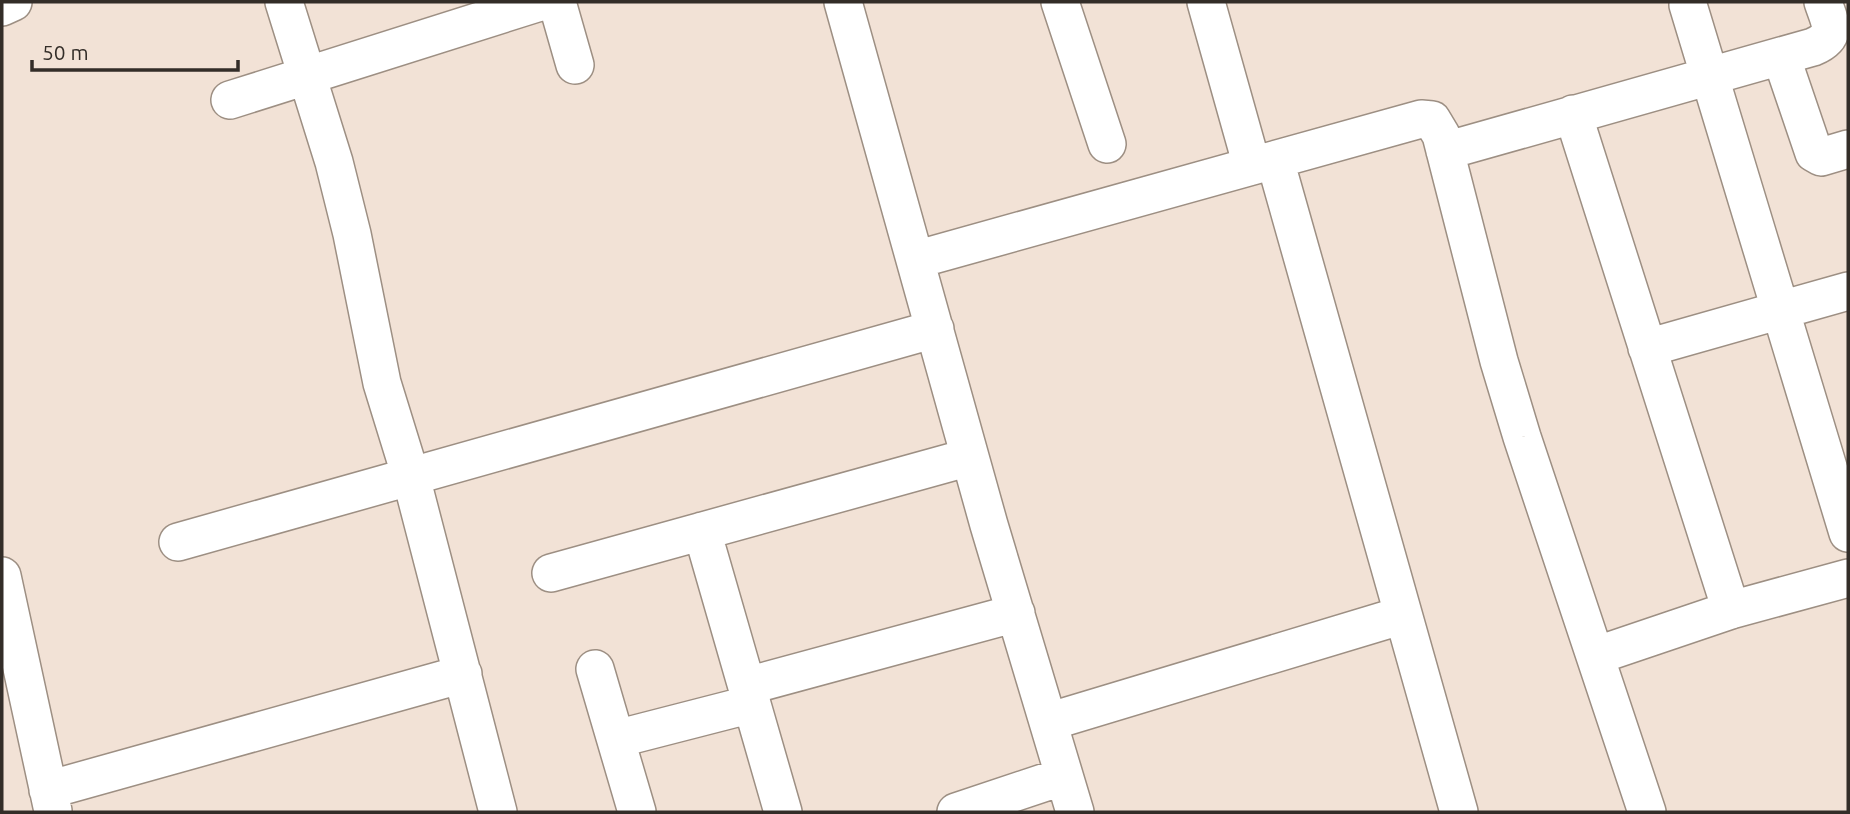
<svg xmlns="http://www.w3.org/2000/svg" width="1850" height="814" viewBox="0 0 1850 814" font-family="Ubuntu,sans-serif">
<rect width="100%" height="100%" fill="#f2e2d6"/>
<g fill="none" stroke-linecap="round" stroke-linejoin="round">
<g stroke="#9d8f83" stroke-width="40">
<path id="minor" d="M284 2 334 162 352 234 382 383 411 477 498 812
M557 2 575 65
M843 2 989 525 1075 812
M1060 2 1107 144
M1206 2 1252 166
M1688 5 1848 533
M2 7 13 2
M1781 56 1814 153 1821 157 1848 149
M230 100 540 2
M1573 114 1731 610
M1445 151 1813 47C1839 36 1830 23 1823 2
M1275 160 1459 812
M915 260 1421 119 1432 120 1441 135 1499 361 1522 437 1647 812
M1647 348 1848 291
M702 531 783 812
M178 542 935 329
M551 573 970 457
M2 576 53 811
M1595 656 1731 610 1848 578
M595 669 637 812
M747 686 1016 613
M1048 722 1403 615
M616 739 752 704
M48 790 463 674
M956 812 1064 776"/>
</g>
<use href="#minor" stroke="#fff" stroke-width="37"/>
</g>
<rect width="1850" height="814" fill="none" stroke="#332d28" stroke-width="7"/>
<path d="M32 60v10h206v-10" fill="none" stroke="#332d28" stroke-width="3.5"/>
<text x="42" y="60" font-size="21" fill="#332d28" stroke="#f2e2d6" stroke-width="5" paint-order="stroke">50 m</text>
</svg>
